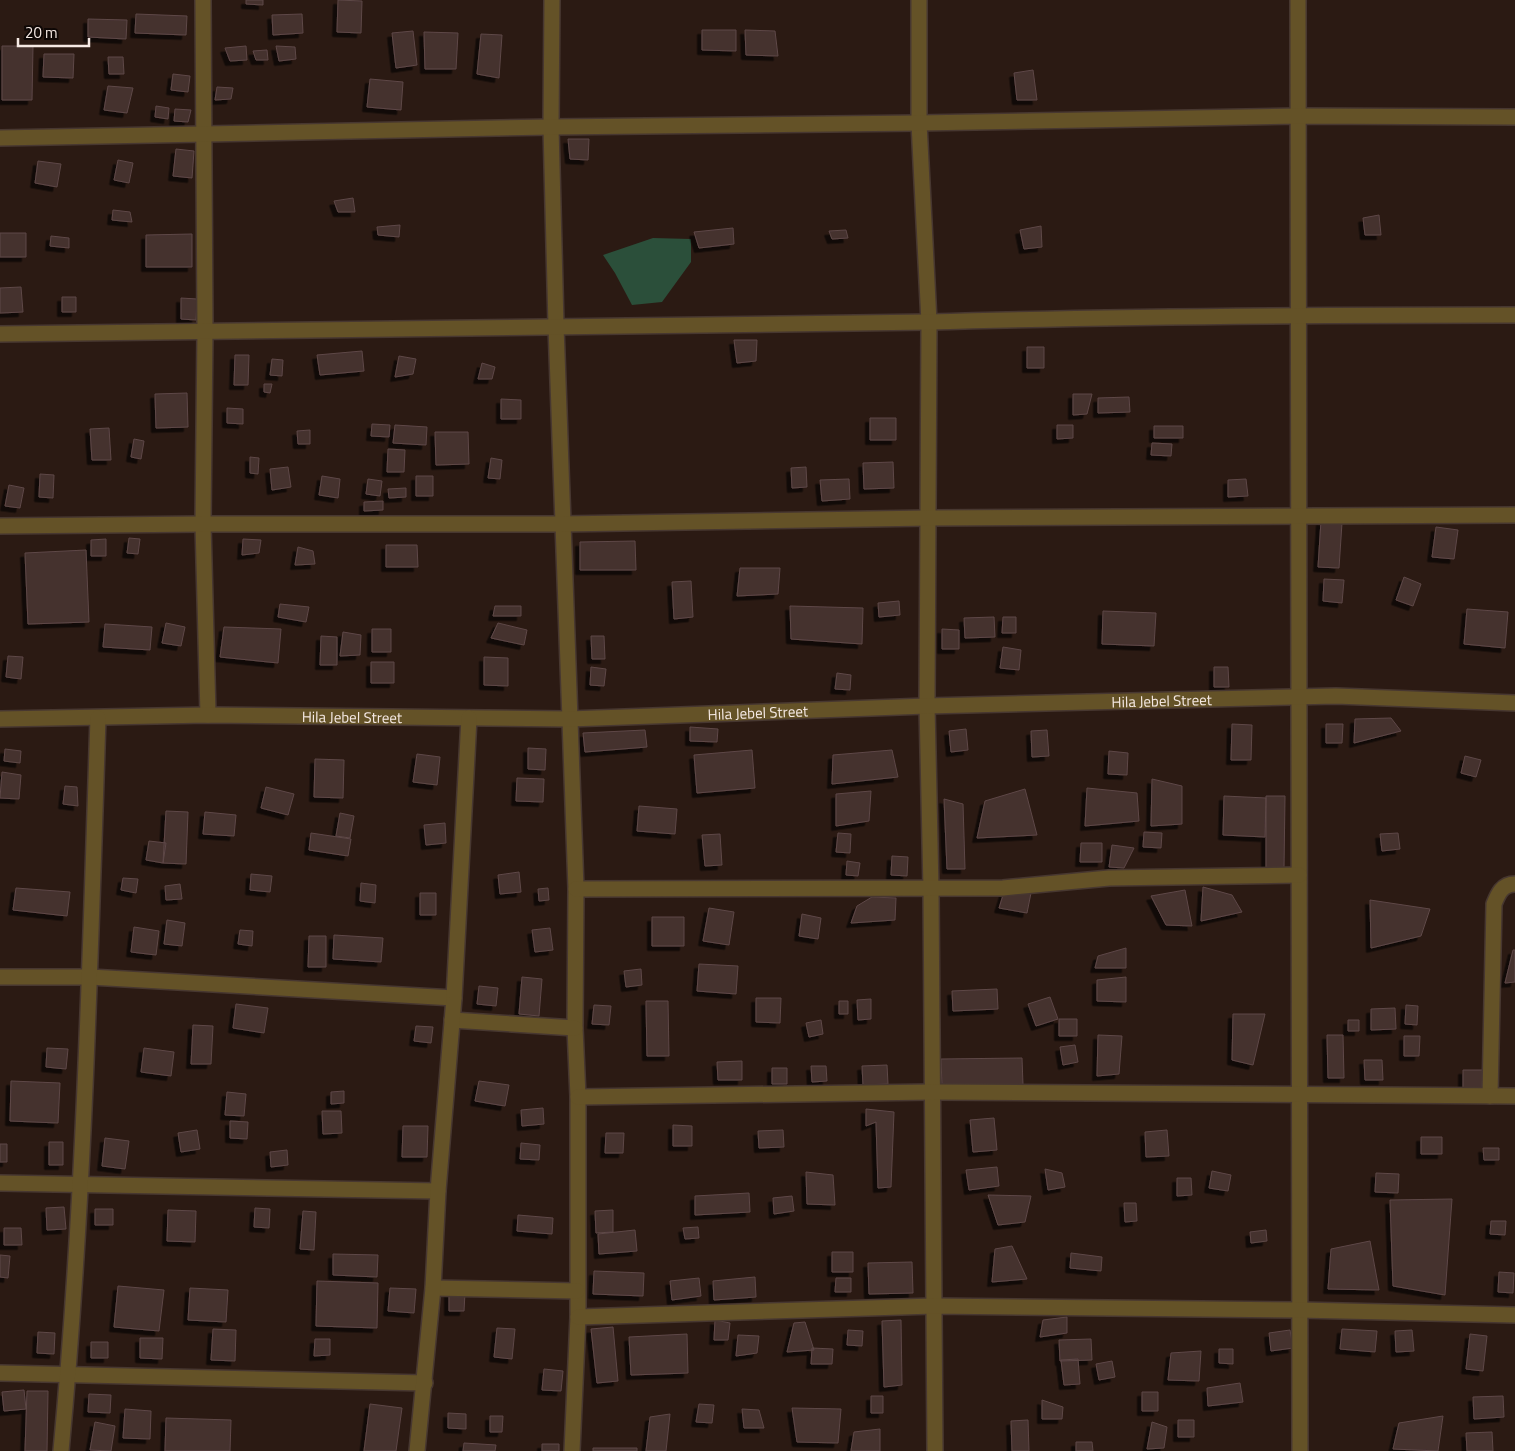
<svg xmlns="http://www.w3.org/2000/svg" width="1515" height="1451" viewBox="0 0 1515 1451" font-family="'Titillium Web',sans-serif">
<defs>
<filter id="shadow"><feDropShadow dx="-4.5" dy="4.5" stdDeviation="0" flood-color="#0009"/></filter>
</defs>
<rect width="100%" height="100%" fill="#2b1a13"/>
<path fill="#2b4f3a" d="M653 238 691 239V262L662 302 632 305 615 273 603 255Z"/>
<path fill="#44302f" stroke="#5e4847" filter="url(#shadow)" d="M246 0H263V5L246 4Z
M338 0 362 1 361 33 337 32Z
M136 14 187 16 186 35 135 33Z
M302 14 303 33 273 35 272 15Z
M88 19 127 20 126 39 88 37Z
M702 30H736V51L702 50Z
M745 30 775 31 778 56 746 55Z
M413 31 417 65 396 68 392 33Z
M424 32 458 33 456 69H425Z
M481 34 502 35 499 78 477 74Z
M2 46H33L32 100H2Z
M246 46 247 60 230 61 225 48Z
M276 46 295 47 296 59 279 61Z
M267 50 268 60H256L253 51Z
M44 54H74L73 78 43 77Z
M108 57H123L124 74H109Z
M1033 70 1037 100H1017L1014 73Z
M173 74 190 76 188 92 171 90Z
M370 79 403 82 401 110 367 107Z
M108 86 133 88 127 113 104 110Z
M217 87 233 88 231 99 215 100Z
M156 106 169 108 168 119 155 117Z
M175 109 191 110 188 122 174 121Z
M568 139H589L588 160 570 159Z
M176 149 194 151 192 178 173 176Z
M118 160 133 163 129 183 114 180Z
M38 161 61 164 57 187 35 183Z
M353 198 355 212H338L334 201Z
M113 210 130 212 132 222 112 220Z
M1379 215 1381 235H1365L1363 218Z
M400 225 399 237 378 235 377 227Z
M1041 226 1042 247 1024 249 1020 230Z
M733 228 734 244 699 248 694 232Z
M846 230 848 238 832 239 829 231Z
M0 233H26V257H0Z
M192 234V267H146V235Z
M51 236 69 238V248L50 246Z
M21 287 23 312 0 313V288Z
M62 297H76V312H62Z
M181 298 197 299 196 320 181 319Z
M734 340H757L756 361 737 363Z
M1027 347H1044V368H1027Z
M362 351 364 371 320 375 317 355Z
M235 355H249L248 385H234Z
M399 356 416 359 413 374 395 377Z
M272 359 283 360 282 376 270 375Z
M482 363 495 367 492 379H478Z
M264 384H272L270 393 264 392Z
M187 393 188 427 156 428 155 394Z
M1073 394H1092L1087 414 1073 415Z
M1129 397 1130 412 1098 413V398Z
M501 399 521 400V419H501Z
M227 408 243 409V424L227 423Z
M870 418H896V440H870Z
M372 424 390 425 389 437 371 436Z
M395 425 427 427 426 445 393 443Z
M1057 425H1073V438L1057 439Z
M1154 426H1183V438H1154Z
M109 428 111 460H92L90 429Z
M310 430V444H298L297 431Z
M435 432H468L469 464 436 465Z
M134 439 144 441 141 459 131 457Z
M1152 443 1172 444 1171 456 1151 455Z
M388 449 405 450 404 472H387Z
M250 457 259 458 258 474 250 473Z
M491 458 502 460 500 479 488 478Z
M893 462 894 488 864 489 863 463Z
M288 467 291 487 272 490 270 469Z
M806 467 807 487 792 488 791 468Z
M40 474 54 475 53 498 39 497Z
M322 476 340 479 338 498 319 495Z
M416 476H433V496H416Z
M368 479 382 481 380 496 366 494Z
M849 479 850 499 822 501 820 480Z
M1246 479 1248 496 1228 497V480Z
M9 485 24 488 20 508 5 506Z
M406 488V497L389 498 388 489Z
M383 501V510L364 511V502Z
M1321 521 1342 523 1339 568 1318 567Z
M1436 527 1458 530 1454 559 1432 557Z
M129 538 140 539 138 554 127 553Z
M106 539V556H91V540Z
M243 539 261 540 259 553 242 555Z
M635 541 636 570H580V542Z
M386 545H417L418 567H386Z
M298 547 313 551 315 564 295 565Z
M86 550 89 622 28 624 25 553Z
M740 568H780L778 594 737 596Z
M1404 577 1421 584 1413 606 1396 600Z
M1324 579 1344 580 1342 603 1323 601Z
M691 581 693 617 674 619 672 582Z
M899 601 900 615 879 617 878 603Z
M280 604 309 607 306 622 278 617Z
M495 606H521V616H493Z
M790 606 863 608 862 644 791 639Z
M1467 609 1508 612 1505 648 1464 644Z
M1103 611 1156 613 1154 646 1102 644Z
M994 617 995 637 965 638 964 618Z
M1003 617H1016V633H1002Z
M166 623 185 627 181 646 162 643Z
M498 623 527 630 524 645 491 638Z
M105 624 152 627 150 650 103 647Z
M224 627 281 629 278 663 220 657Z
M372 629H391V652H372Z
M942 629 959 630V649H942Z
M343 632 361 635 360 655 340 656Z
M321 636 337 637V665H320Z
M591 636H604L605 659H592Z
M1003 647 1021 650 1019 670 1000 668Z
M8 656 23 657 21 679 6 677Z
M484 657 508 658V686L484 685Z
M371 662H394V683H371Z
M591 667 606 669 604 686 590 685Z
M1214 667H1228L1229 687H1214Z
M837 673 851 675 850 690 835 689Z
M1391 718 1401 731 1354 743 1355 719Z
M1232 724 1252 725 1251 760H1231Z
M1326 724H1343L1342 743H1326Z
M690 727 718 729 717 742 690 741Z
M966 729 968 750 951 752 949 731Z
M645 730 647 747 585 752 583 733Z
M1047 730 1049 756 1032 757 1031 731Z
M528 748 546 749 545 770 528 769Z
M5 749 21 751 20 763 4 761Z
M752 750 755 788 697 793 694 755Z
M892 750 898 777 832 784 833 755Z
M1109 751 1128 753 1127 775 1108 774Z
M417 754 440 757 437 785 413 782Z
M1465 756 1481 760 1476 777 1461 773Z
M315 759 344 760 343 798 314 797Z
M2 772 21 775 19 799 0 798Z
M517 778 544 779 543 802 516 801Z
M1152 779 1182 786V824L1151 826Z
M65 786 77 787 78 806 63 804Z
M266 787 294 794 288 815 261 808Z
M1087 788 1137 793 1139 821 1085 826Z
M1025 789 1037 835 977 838 985 801Z
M871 791 869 821 836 826V794Z
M1224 796 1266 798 1265 837 1223 835Z
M1266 796H1285L1284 868H1266Z
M944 799 963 804 965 869H947Z
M639 806 677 809 675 834 637 831Z
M166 811 188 812 186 864 163 863Z
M205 812 236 815 234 836 203 834Z
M340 813 354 816 350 838 336 836Z
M445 823 446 843 426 845 424 825Z
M1144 832 1162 833 1161 848 1143 847Z
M311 833 351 839 348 856 309 850Z
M838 833 851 834 850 853 836 852Z
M1398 833 1400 849 1382 851 1380 834Z
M720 834 722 865 705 866 702 835Z
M149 841 166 843 163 863 146 860Z
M1081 843H1102V862H1080Z
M1112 845 1134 848 1124 868 1109 867Z
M892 856 908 857 907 876 891 875Z
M847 861 860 863 858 876 846 875Z
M519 872 521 892 500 894 498 875Z
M251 874 272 876 270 892 250 890Z
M123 878 138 879 136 893 121 890Z
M361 883 376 885 375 903 360 901Z
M180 884 182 899 166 900 165 886Z
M1203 887 1232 895 1242 912 1201 921Z
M16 888 70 892 67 916 13 910Z
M548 888 549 900 539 901 538 889Z
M1185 890 1192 926 1166 925 1151 896Z
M1004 892 1031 893 1027 913 999 908Z
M420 893H436V915H420Z
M872 897 896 898 895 920 851 923 857 906Z
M1370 900 1430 909 1421 936 1371 948Z
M709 908 734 912 729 945 703 941Z
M802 914 821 918 818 939 799 936Z
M652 917H684V946H652Z
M167 920 185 923 182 946 164 944Z
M134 927 159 931 156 955 131 952Z
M550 928 553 950 535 952 532 930Z
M240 930 253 931 252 946 238 944Z
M334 935 383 938 381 962 333 959Z
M309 936H326V967H308Z
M1126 948V968H1095L1098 956Z
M1513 950H1515V982L1505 983Z
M699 964 738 966 736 994 697 991Z
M641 969 642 985 626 987 624 971Z
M522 977 542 979 539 1016 519 1014Z
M1126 977V1002L1097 1001V980Z
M479 986 498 988 496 1006 477 1004Z
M997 989 998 1009 953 1011 952 991Z
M1050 997 1058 1019 1036 1026 1028 1004Z
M756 998H781L780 1023 756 1022Z
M871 999V1019L858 1020 857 1000Z
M646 1001H668L669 1056H647Z
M839 1001H848V1014H839Z
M236 1004 268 1008 264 1033 233 1028Z
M594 1005 611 1006 609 1025 592 1024Z
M1406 1005 1418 1006 1417 1025 1405 1024Z
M1395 1008 1396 1029 1371 1030V1009Z
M1233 1014H1265L1253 1065 1232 1060Z
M1059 1019H1077V1036H1059Z
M821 1020 823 1034 809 1037 806 1023Z
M1348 1020H1359V1031H1348Z
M193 1025 213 1026 211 1064H191Z
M416 1026 433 1027 431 1043 414 1041Z
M1098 1035 1122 1036 1119 1074 1097 1076Z
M1327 1035H1343L1344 1078H1328Z
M1404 1036H1420L1419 1056H1404Z
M1075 1045 1078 1062 1063 1065 1060 1047Z
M47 1048 68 1049 66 1069 46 1067Z
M144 1048 174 1052 171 1076 141 1072Z
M1022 1058 1023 1085 942 1086 941 1059Z
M1364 1060H1382L1383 1080H1365Z
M742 1061V1080H718L717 1062Z
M887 1065 888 1084 863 1085 862 1066Z
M811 1066H826L827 1081 812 1082Z
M772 1068H787V1084H772Z
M1463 1070H1483L1482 1090H1463Z
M11 1081 60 1083 58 1123 10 1121Z
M479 1081 509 1085 505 1106 475 1101Z
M344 1091V1103L331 1104V1092Z
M227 1092 246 1094 244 1116 225 1115Z
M543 1108 544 1124 522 1126 521 1110Z
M866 1109 894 1112 891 1187 878 1188 876 1122 866 1126Z
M322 1111H341L342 1133 323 1134Z
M994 1118 997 1150 973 1152 970 1120Z
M230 1121 248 1122 247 1139 230 1138Z
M673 1125 692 1126V1146H673Z
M403 1126H428L427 1157H402Z
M197 1130 200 1149 181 1152 178 1133Z
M783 1130 784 1147 759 1148 758 1131Z
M1167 1130 1169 1156 1146 1157 1145 1132Z
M606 1133H624L623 1153H605Z
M1421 1137H1442V1154H1421Z
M105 1138 129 1141 125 1169 102 1166Z
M49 1142H63V1165H49Z
M521 1143 540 1145 539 1160 520 1159Z
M0 1144H7V1162H0Z
M1483 1148H1499V1160H1484Z
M287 1150 288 1165 271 1167 270 1152Z
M997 1167 999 1186 969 1190 966 1170Z
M1045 1169 1062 1173 1065 1187 1048 1190Z
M1212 1171 1231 1175 1228 1191 1209 1188Z
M806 1172 833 1175 835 1205 807 1204Z
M1376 1173 1399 1174 1398 1193 1375 1192Z
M1177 1178H1191L1192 1195 1177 1196Z
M749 1193 750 1212 695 1215V1196Z
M988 1195 1031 1196 1025 1222 998 1225Z
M792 1196 794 1211 774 1214 773 1198Z
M1452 1199 1445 1295 1393 1286 1390 1200Z
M1124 1203H1136L1137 1221 1125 1222Z
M64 1207 66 1229 47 1230 46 1208Z
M255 1208 270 1209 269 1228 254 1227Z
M95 1209H113V1225H95Z
M168 1210 196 1211 195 1242 167 1241Z
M613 1210V1232L596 1233 595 1211Z
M303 1211 316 1212 314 1250 300 1249Z
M518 1215 553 1218 552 1234 517 1231Z
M1491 1221H1506L1505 1235 1490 1234Z
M698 1227 699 1238 685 1239 683 1228Z
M4 1228H21L22 1245H4Z
M635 1230 637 1251 599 1254 598 1234Z
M1266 1230 1267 1241 1251 1243 1250 1232Z
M1370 1241 1379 1290 1328 1289 1331 1249Z
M1012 1246 1027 1279 992 1282 995 1249Z
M832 1252H853V1272H832Z
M1071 1253 1102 1257 1101 1271 1070 1268Z
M333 1254 378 1255 377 1277 333 1275Z
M0 1255 10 1256 8 1278 0 1277Z
M912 1262 913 1293 869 1294 868 1263Z
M594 1271 644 1273 643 1296 593 1294Z
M1499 1272 1514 1273 1513 1293 1498 1292Z
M755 1277 756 1297 714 1300 713 1281Z
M699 1278 701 1296 672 1300 670 1281Z
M836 1278H851V1292H835Z
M317 1281 378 1283 377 1328 316 1326Z
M118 1286 164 1290 159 1331 114 1327Z
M190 1288 228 1290 226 1322 188 1320Z
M390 1288 416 1289 414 1313 388 1311Z
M449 1292 465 1293 464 1311H449Z
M1067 1317V1333L1040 1337 1043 1320Z
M715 1320 730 1323 728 1340H714Z
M901 1320 902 1385 884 1387 882 1321Z
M805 1322 814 1350 787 1352 794 1323Z
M613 1327 618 1381 597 1383 591 1329Z
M497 1328 515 1329 512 1359 494 1357Z
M213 1329 236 1330 235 1361 211 1360Z
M1342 1329 1377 1331 1375 1352 1340 1349Z
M848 1330 863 1331 862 1346 847 1345Z
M1290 1330 1293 1348 1271 1351 1269 1333Z
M1412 1330 1414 1351 1396 1352 1395 1331Z
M38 1332 55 1333 54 1354 37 1353Z
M687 1334 688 1373 631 1375 629 1337Z
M1470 1334 1487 1336 1483 1371 1466 1369Z
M738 1335 759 1336 757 1353 736 1356Z
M140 1338H163L162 1359 140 1358Z
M315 1339H330V1355L314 1356Z
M1091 1339 1092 1360 1060 1361 1059 1340Z
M91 1342H108V1358H91Z
M812 1348 833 1349 832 1364H811Z
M1219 1349H1233V1364L1219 1363Z
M1201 1351 1199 1381 1168 1380 1171 1353Z
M1078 1359 1080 1384 1064 1385 1061 1360Z
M1112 1361 1115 1377 1099 1380 1096 1364Z
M544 1369 563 1371 561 1391 542 1390Z
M1240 1383 1243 1402 1208 1406 1207 1388Z
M24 1390 26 1409 4 1411 2 1392Z
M27 1391H48L47 1451H25Z
M1142 1392H1158V1411H1142Z
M89 1394 111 1395 110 1413 88 1412Z
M871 1396H883V1413H871Z
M1503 1396 1504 1417 1474 1419 1473 1397Z
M1042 1400 1063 1407 1062 1419H1042Z
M370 1404 402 1408 396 1451H364Z
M699 1404 714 1405 712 1423 696 1422Z
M792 1408 841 1409 838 1443 797 1442Z
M125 1409 151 1411 150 1439 123 1438Z
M742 1409 759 1410 764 1428H744Z
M448 1413 466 1414V1429L448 1428Z
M670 1414 666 1451H646L650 1417Z
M490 1416H503L502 1432H490Z
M1443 1416 1438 1451 1393 1449 1399 1423Z
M166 1418 231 1420 230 1451H165Z
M1028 1420 1029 1451H1012L1011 1421Z
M1178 1420H1194V1437H1178Z
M95 1422 115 1426 111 1451 90 1450Z
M1152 1422 1167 1427 1164 1448 1147 1449Z
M880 1429V1451H851L854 1432Z
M1492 1432 1493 1451H1467L1466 1433Z
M1076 1442H1092L1093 1451H1076Z
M464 1443 496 1445 495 1451H463Z
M542 1444H559V1451H542Z
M593 1448H637V1451H593Z"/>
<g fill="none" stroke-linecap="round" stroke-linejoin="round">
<g stroke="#473730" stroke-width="18">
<g id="street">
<path d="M203 0 205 330 203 524 208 715"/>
<path d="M552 0 551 127 556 326 576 889 575 1028 578 1097V1317L572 1451"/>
<path d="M919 0V123L929 322 927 706 931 889 935 1451"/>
<path d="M1298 0 1300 1451"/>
<path d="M0 138 551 127 919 123 1299 116 1515 117"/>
<path d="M0 334 929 322C1124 316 1319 315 1515 315"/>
<path d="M0 526 203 524H562L928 518 1515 515"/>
<path id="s1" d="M0 719 208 715 569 719 927 706 1336 696 1515 703"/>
<path d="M576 889 1003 888 1109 878 1299 875"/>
<path d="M0 977H90L454 998"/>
<path d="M452 1020 575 1028"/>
<path d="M1490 1096 1494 904C1498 894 1502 884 1515 884"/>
<path d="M578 1097 932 1092 1515 1096"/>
<path d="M0 1183 438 1191"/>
<path d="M433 1288 577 1291"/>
<path d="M578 1317 934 1306 1300 1310 1515 1315"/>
<path d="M0 1373 425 1383"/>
<path d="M61 1451C84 1207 90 962 98 718"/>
<path d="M417 1451 433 1288 438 1191 454 998 469 718"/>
</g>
</g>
<use href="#street" stroke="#645227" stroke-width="15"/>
</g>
<g text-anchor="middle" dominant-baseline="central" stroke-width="4.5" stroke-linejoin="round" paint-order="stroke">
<g font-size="15" fill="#f5e9e4" stroke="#0e0705">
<text stroke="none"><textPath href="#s1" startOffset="1162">Hila Jebel Street</textPath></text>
<text stroke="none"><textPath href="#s1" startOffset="758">Hila Jebel Street</textPath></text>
<text stroke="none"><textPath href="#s1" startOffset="352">Hila Jebel Street</textPath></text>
</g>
</g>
<path d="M18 38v8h71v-8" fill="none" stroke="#f5e9e4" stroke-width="2.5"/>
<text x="25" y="38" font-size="15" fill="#f5e9e4" stroke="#0e0705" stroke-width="4" paint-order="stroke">20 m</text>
</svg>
